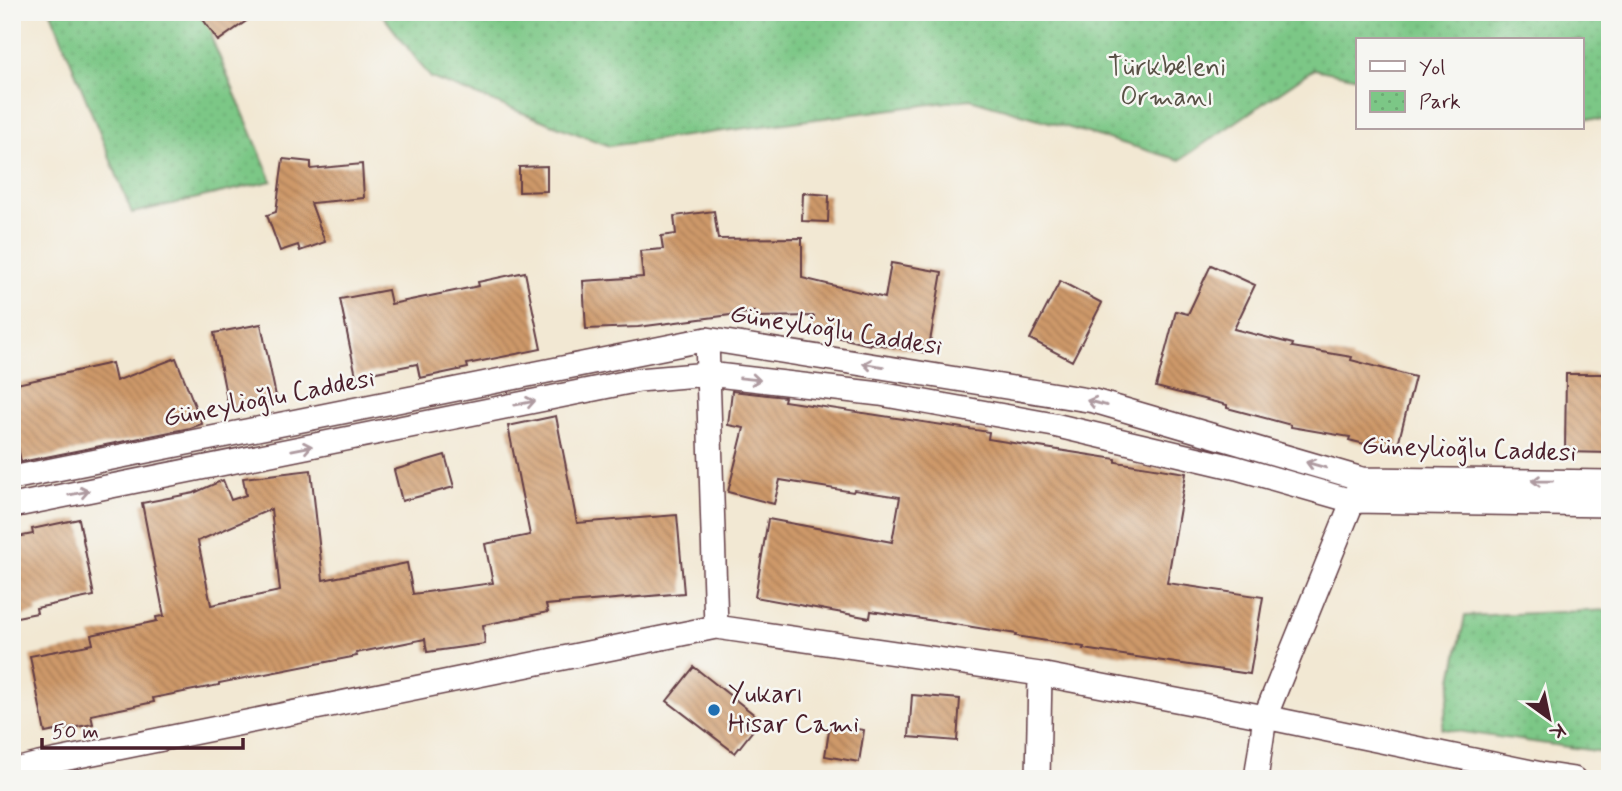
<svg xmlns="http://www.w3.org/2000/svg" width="1622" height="791" viewBox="0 0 1622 791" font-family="Mynerve,sans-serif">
<defs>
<pattern id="park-dots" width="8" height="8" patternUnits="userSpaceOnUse" patternTransform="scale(1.75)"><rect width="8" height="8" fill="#7cc786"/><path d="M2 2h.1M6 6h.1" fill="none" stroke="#6daa74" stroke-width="1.8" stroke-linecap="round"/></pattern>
<pattern id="building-back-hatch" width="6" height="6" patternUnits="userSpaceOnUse" patternTransform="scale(1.75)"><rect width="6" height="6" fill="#ce9969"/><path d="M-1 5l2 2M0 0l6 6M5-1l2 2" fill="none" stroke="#a97c57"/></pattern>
</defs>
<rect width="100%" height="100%" fill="#f6f6f2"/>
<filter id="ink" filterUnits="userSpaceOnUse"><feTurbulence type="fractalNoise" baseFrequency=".0143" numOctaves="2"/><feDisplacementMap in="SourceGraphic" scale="14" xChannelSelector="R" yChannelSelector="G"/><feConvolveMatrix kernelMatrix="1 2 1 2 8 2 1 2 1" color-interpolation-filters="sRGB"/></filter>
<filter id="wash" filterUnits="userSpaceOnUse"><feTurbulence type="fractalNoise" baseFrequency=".00686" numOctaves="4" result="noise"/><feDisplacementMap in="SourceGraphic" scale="28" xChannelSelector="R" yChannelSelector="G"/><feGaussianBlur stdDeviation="1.57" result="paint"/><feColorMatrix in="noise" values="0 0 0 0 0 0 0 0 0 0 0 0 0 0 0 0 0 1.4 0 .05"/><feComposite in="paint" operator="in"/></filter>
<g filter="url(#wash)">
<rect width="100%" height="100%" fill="#f2e8d3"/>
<path fill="url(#park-dots)" stroke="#637358" stroke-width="2" d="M51 12H223L211 37 272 181 132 213Z
M380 12H1610V121L1582 118V40H1358V78L1314 69 1180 160 970 99 609 146 431 78Z
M1610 610V753L1442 729 1465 616Z"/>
<g id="blocks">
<path fill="url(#building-back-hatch)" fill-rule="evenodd" d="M198 12H259L218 41Z
M283 159 311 162V169L362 164 364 198 311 203 325 242 300 251 298 245 280 251 267 215 276 212Z
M547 166V191L519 192V167Z
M803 193 829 195 828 222 802 221Z
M714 211 718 239 802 238V278L885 298 891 263 942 272 928 353 870 343V345L811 331 814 316 754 317V312L638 327 586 329 583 281 643 277 640 251 663 249 661 236 676 234 674 216Z
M1211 265 1255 285 1234 329 1293 344 1292 347 1352 357 1351 360 1415 377 1396 452 1349 440 1350 437 1291 427V425L1227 408V405L1156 387 1176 311 1188 314Z
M525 272 541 349 467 364 468 368 420 378 417 364 356 376 340 299 388 290 391 304 479 286 478 282Z
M1060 281 1102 303 1072 361 1030 339Z
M261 324 277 401 229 410 214 333Z
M176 358 202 424 190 428 21 462 12 417V385L112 363 116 381Z
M1566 374H1610V453L1565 452Z
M732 391 785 397 784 401 989 432 988 439 1116 459V462L1186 473 1167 583 1263 597 1250 674 1083 649 1084 647 1016 636 1017 634 928 620 871 611 870 618 755 597 768 519 892 542 900 497 854 490 853 492 780 480 774 504 728 492 744 428 728 425Z
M556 416 577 523 677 515 684 593 546 605 548 612 483 625 485 644 427 652 425 639 356 653 357 656 219 683V685L153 698 154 702 91 715 93 724 45 733 30 656 93 644 91 635 157 621 156 617 164 616 142 503 194 493 223 480 231 500 246 495 243 478 311 470 323 580 407 563 413 594 493 583 485 544 530 535 508 426ZM271 509 280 591 211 605 198 541Z
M445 455 454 487 402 501 394 470Z
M79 519 94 596 36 608 37 613 12 618V538L33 534 32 529Z
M694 667 761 720 735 753 667 701Z
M912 695 960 699 957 741 909 737Z
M830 725 864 730 859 762 825 756Z"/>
</g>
</g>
<g filter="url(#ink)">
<use href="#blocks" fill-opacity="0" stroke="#633d44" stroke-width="2"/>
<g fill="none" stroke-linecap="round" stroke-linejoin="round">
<g stroke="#633d44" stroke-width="26">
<path id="minor" d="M707 339 716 627
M12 478 707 339 1094 401 1362 479 1610 482
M12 506 639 380 708 374 880 394 1054 425 1237 468 1352 501 1610 505
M12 771 39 764 716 627 1040 674 1265 717 1541 774 1574 779
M1038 779 1040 674
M1256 779 1265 717 1358 488"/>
</g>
<path stroke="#633d44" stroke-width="4.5" stroke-dasharray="2 5" stroke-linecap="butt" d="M759 12H762"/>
<use href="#minor" stroke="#fff" stroke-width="23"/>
</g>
<defs><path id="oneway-shaft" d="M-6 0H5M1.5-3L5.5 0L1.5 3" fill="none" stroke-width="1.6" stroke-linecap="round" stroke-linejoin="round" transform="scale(1.75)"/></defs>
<g stroke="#ae9aa0">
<use href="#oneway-shaft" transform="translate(873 365) rotate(-171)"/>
<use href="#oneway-shaft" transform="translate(750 379) rotate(6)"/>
<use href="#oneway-shaft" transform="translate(525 403) rotate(-11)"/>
<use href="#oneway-shaft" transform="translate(1097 403) rotate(-166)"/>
<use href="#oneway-shaft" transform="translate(302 448) rotate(-11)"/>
<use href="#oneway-shaft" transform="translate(1316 465) rotate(-164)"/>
<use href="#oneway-shaft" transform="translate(1542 481) rotate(-179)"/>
<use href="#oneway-shaft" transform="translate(79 493) rotate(-11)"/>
</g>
</g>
<circle fill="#1f6fb2" stroke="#f6f6f2" stroke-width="2.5" cx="714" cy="710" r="7"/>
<g text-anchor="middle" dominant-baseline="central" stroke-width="5" stroke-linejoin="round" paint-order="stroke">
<g font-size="26" fill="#595146" stroke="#f6f6f2">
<text x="1167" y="68">Türkbeleni<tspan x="1167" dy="30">Ormanı</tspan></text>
</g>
<g font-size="26" fill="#4a1f2b" stroke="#f6f6f2">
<text transform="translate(836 331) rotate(9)">Güneylioğlu Caddesi</text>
<text transform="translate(269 399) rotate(-11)">Güneylioğlu Caddesi</text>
<text transform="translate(1469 450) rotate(2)">Güneylioğlu Caddesi</text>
</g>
<g font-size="26" fill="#4a1f2b" stroke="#f6f6f2" text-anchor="start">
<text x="728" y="695">Yukarı<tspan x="728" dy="30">Hisar Cami</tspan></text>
</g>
</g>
<rect width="1622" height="791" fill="none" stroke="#f6f6f2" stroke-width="42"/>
<rect x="1356" y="38" width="228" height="91" fill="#f6f6f2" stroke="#b1a0a2" stroke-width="2"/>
<rect x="1370" y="61" width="35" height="10" fill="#ffffff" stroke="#b1a0a2" stroke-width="2"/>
<text x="1419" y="74" font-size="21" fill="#4a1f2b">Yol</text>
<rect x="1370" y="91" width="35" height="21" fill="url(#park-dots)" stroke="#b1a0a2" stroke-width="2"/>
<text x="1419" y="108" font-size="21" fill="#4a1f2b">Park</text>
<g transform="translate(1549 718) rotate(147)" stroke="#f6f6f2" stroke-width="5" paint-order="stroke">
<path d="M0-5L12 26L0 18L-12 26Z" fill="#4a1f2b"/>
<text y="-10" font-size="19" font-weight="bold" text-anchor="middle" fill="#4a1f2b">K</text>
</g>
<path d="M42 738v10h201v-10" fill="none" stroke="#4a1f2b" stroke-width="3.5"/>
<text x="52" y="738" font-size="21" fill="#4a1f2b" stroke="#f6f6f2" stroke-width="5" paint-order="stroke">50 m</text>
</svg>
